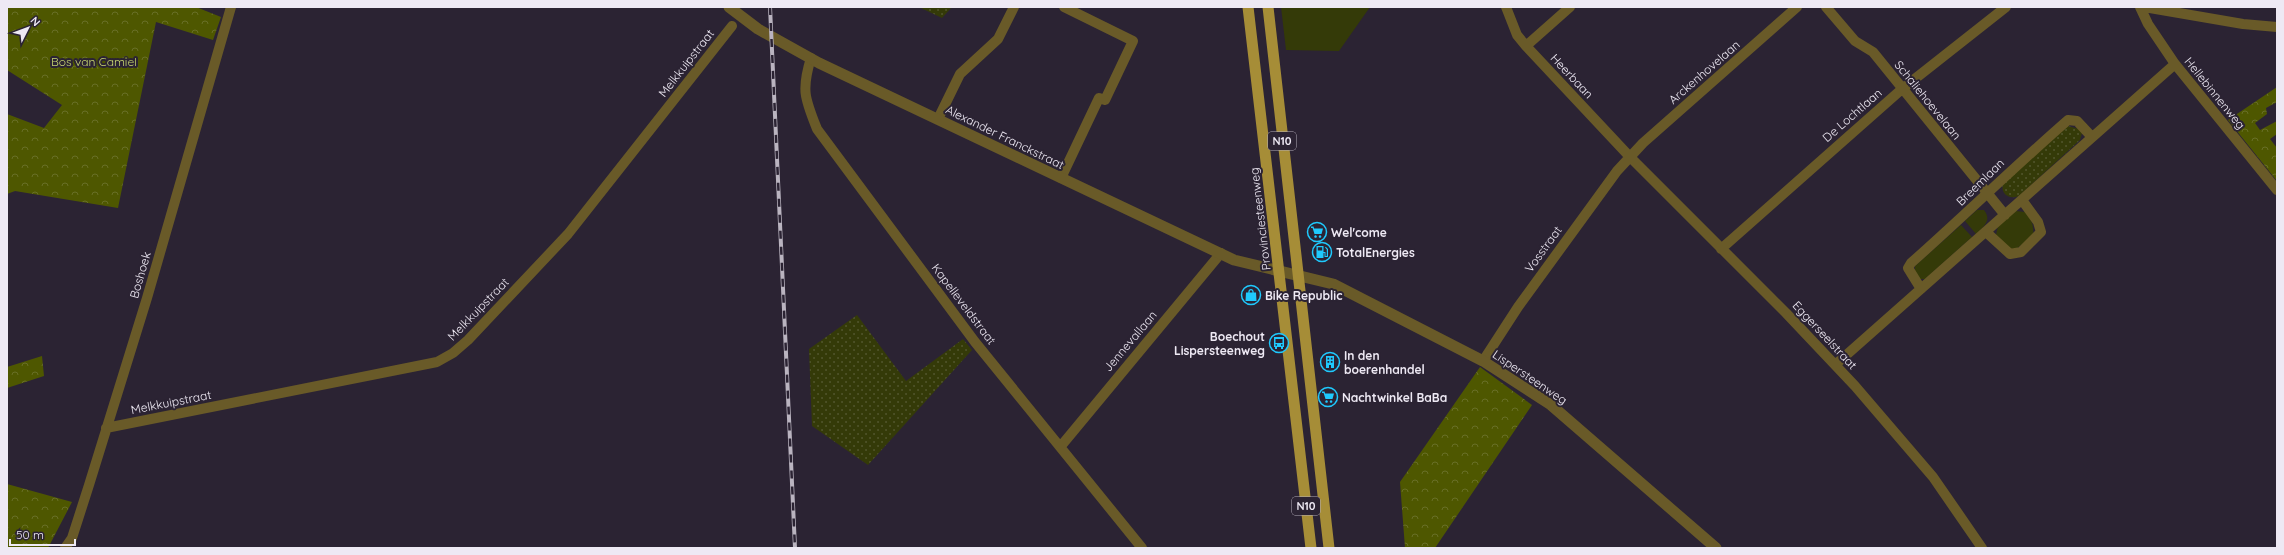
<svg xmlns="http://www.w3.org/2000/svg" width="2284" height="555" viewBox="0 0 2284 555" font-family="Quicksand,sans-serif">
<defs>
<pattern id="forest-crowns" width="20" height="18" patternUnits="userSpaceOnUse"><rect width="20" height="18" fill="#4e5700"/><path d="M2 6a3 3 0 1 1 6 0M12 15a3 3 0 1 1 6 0" fill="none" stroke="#686f26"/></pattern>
<pattern id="park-dots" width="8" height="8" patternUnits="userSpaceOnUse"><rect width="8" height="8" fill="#343a08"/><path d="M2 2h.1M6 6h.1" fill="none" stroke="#52562d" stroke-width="1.8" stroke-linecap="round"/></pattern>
</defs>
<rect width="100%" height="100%" fill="#2b2333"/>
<path fill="#343a08" d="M1281 7H1370L1339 51 1286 50Z
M1977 210H1984C1992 220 1984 227 1976 234L1965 221Z
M2016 211 2025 212C2032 220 2034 225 2033 236L2016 249H2008L1996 235 1998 226Z
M1961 225 1972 237 1925 279H1920L1915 271V266Z"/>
<path fill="url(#forest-crowns)" d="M7 7H196L221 17 213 40 156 22 118 208 15 191 7 194V114L44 128 62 105 7 70Z
M2277 87V102L2266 108 2267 114 2255 123 2260 130 2277 121V134L2270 139 2277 148V181L2228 120Z
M42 356 44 376 7 388V367Z
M1480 367 1532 405 1435 548H1405L1400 482Z
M7 484 72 502 48 548H7Z"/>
<path fill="url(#park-dots)" d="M919 7H952L942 18Z
M2068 126 2079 129 2082 133 2080 140 2019 196C2009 200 2000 194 2003 183Z
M857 315 906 381 963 339 972 350 868 465 812 426 809 349Z"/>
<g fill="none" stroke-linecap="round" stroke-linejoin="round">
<path stroke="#695a28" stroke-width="10" d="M1506 7 1517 35 1526 46 1630 157 1786 313 1855 386 1933 477 1982 548
M1826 7 1855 41 1873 52 2005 215
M2140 7 2148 24 2175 64 2277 190
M2144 7 2243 24 2277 27
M1526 46 1570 7
M811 58C801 90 805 99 817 129L975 342 1142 548
M938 119 960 74 998 39 1014 7
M1061 178 1099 98 1105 100 1133 41 1064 7
M1986 232 2010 254 2021 252 2041 232 2038 222 2022 200
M1721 249 1902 89 2006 7
M1921 289 1908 268 1911 263C1964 216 2014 167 2068 120L2077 121 2092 137
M1483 361 1518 307 1617 171 1643 143 1797 7
M1835 365 2175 64
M106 428 437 362 453 353 468 340 568 234 732 26
M1061 446 1221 253
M65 548 72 538 89 485 147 298 231 7"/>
<path stroke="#695a28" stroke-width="11" d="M729 7 758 29 819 63 1234 260 1333 284 1483 361 1551 405 1716 548"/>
<path stroke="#a68d37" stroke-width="11" d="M1248 7 1311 548
M1268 7 1329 548"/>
<g stroke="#bab4c0" stroke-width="4">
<path id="rail" d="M770 7 795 548"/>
</g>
<use href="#rail" stroke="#2b2333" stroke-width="2.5" stroke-dasharray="8" stroke-linecap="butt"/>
</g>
<defs>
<g id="supermarket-ring" transform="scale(1)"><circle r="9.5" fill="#2b2333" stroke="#1fc9fd" stroke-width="1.5"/><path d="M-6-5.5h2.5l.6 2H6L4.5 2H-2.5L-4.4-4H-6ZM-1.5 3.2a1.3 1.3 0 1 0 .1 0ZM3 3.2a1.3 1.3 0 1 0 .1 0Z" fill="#1fc9fd"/></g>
<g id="fuel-ring" transform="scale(1)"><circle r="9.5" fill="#2b2333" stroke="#1fc9fd" stroke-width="1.5"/><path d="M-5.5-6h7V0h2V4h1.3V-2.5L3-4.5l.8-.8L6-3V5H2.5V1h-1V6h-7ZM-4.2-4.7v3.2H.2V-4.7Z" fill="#1fc9fd"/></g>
<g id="shop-ring" transform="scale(1)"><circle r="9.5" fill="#2b2333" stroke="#1fc9fd" stroke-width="1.5"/><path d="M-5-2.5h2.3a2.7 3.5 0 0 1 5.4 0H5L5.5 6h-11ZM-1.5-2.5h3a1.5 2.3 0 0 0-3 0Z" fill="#1fc9fd"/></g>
<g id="bus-ring" transform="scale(1)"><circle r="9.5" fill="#2b2333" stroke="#1fc9fd" stroke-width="1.5"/><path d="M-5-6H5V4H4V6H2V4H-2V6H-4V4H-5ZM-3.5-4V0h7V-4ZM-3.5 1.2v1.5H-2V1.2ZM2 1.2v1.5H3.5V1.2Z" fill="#1fc9fd"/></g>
<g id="building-ring" transform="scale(1)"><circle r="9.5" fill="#2b2333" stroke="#1fc9fd" stroke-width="1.5"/><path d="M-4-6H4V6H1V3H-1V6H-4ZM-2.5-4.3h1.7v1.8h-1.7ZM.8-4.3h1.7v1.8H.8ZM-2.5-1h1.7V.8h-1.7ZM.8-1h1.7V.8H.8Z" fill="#1fc9fd"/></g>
</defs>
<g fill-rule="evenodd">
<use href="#supermarket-ring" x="1317" y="232"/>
<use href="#fuel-ring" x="1322" y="252"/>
<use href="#shop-ring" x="1251" y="295"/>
<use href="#bus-ring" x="1279" y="343"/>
<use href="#building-ring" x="1330" y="362"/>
<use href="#supermarket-ring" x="1328" y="397"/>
</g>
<g text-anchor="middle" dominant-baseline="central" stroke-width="4" stroke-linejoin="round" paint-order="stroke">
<g fill="#2b2333" stroke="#b4aeba" stroke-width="1">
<rect x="1268" y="132" width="28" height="18" rx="3"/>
<rect x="1292" y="497" width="28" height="18" rx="3"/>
</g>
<g font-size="11" font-weight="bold" fill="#eee9f4">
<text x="1282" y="141">N10</text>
<text x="1306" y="506">N10</text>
</g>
<g font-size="12" fill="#c8d770" stroke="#2b2333">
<text x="94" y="61">Bos van Camiel</text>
</g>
<g font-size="12" fill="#eee9f4" stroke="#2b2333">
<text transform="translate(686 63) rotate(-52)">Melkkuipstraat</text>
<text transform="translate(1704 72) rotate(-41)">Arckenhovelaan</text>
<text transform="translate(1572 76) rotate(47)">Heerbaan</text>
<text transform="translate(2215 93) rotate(51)">Hellebinnenweg</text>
<text transform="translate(1928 100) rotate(51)">Schaliehoevelaan</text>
<text transform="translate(1852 115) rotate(-41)">De Lochtlaan</text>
<text transform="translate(1005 137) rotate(26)">Alexander Franckstraat</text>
<text transform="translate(1980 182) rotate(-44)">Breemlaan</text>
<text transform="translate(1260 219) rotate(-97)">Provinciesteenweg</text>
<text transform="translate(1543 249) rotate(-54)">Vosstraat</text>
<text transform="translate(140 275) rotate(-74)">Boshoek</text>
<text transform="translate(964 304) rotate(53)">Kapelleveldstraat</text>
<text transform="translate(478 309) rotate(-46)">Melkkuipstraat</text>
<text transform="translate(1825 335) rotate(47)">Eggerseelstraat</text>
<text transform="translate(1130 341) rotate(-50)">Jennevallaan</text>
<text transform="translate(1530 377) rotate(34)">Lispersteenweg</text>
<text transform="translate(171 402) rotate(-11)">Melkkuipstraat</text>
</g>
<g font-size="12" font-weight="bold" fill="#eee9f4" stroke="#2b2333" text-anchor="start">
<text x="1331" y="232">Wel'come</text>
<text x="1336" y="252">TotalEnergies</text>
<text x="1265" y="295">Bike Republic</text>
<text x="1265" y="336" text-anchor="end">Boechout<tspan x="1265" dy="14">Lispersteenweg</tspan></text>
<text x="1344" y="355">In den<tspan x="1344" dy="14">boerenhandel</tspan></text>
<text x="1342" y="397">Nachtwinkel BaBa</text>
</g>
</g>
<rect width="2284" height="555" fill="none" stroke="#eee9f4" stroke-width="16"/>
<g transform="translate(28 28) rotate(48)" stroke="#2b2333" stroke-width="3" paint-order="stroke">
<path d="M0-3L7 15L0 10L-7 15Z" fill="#eee9f4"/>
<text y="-6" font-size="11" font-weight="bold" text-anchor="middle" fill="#eee9f4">N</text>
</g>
<path d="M10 539v6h65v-6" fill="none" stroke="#eee9f4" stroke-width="2"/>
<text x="16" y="539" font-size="12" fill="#eee9f4" stroke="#2b2333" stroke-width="3" paint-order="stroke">50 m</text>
</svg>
